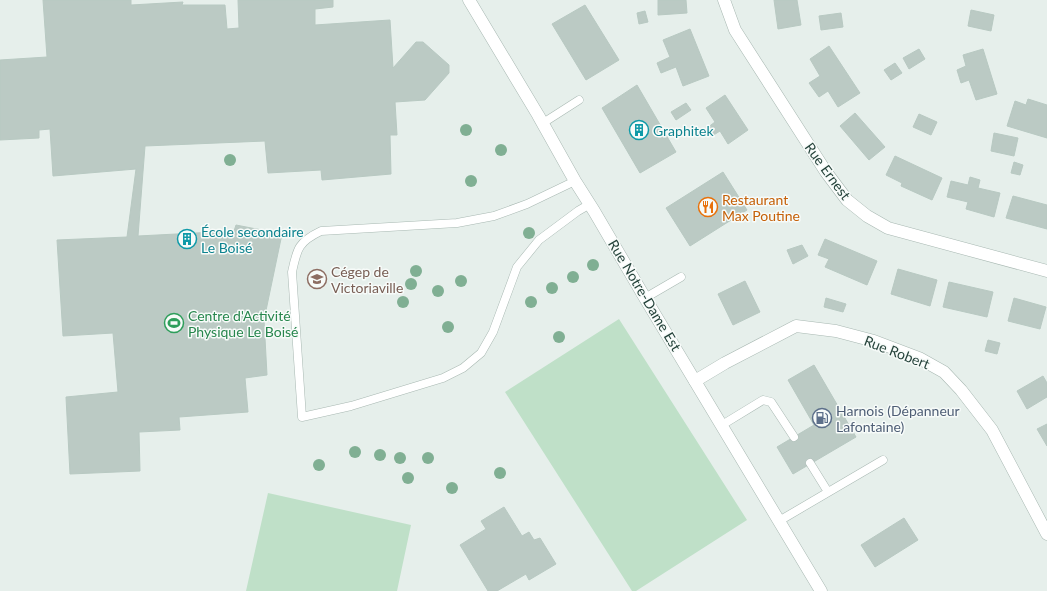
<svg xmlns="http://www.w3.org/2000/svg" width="1047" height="591" viewBox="0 0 1047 591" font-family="Lato,sans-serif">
<rect width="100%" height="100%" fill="#e6efeb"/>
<path fill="#bfe0c8" d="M619 319 747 520 636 591H632L505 392Z
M268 493 411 525 397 591H246Z"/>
<path fill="#bbcac4" stroke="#b8c9c2" d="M43 0H131V5L183 2 182 5H225L227 29 239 28 238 0H333V7L315 9V25L390 20 393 68 416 42H423L449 65V73L425 100 395 102 397 135H390L391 174 322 180 321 170 268 173 265 141 145 146 138 236 234 231 236 225 282 234 264 320 267 375 245 378 248 412 179 417 180 430 139 432 140 471 70 474 66 397 118 392 113 333 63 336 57 240 127 237 136 169 53 176 50 129 39 130V138L0 140V60L47 57Z
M658 0H686L687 13 658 15Z
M774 0H797L801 25 778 29Z
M585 5 619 60 586 80 552 24Z
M971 10 994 15 991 31 968 26Z
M645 11 648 22 639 24 637 13Z
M841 13 843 27 821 30 819 16Z
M690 29 709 76 683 86 676 67 661 73 657 63 670 57 663 40Z
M829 46 860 93 838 107 828 91 819 97 809 83 820 76 810 59Z
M919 49 925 59 909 69 903 58Z
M983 49 997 94 976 100 969 80 961 83 957 70 966 66 963 55Z
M895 63 902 73 891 80 884 70Z
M637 85 676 152 640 173 602 108Z
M725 95 748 130 728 144 720 131 712 136 707 128 715 122 706 108Z
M1028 99 1047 105V138L1007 126 1015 101 1026 105Z
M686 103 691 110 676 120 671 112Z
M855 113 885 147 869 160 840 126Z
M919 114 937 122 931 135 913 127Z
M994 133 1018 138 1014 156 991 151Z
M895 156 942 178 932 200 901 186 902 183 886 175Z
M1014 162 1023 165 1020 175 1011 173Z
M723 172 747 210 690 246 666 208Z
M970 177 980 180 978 188 1000 193 994 217 966 209 968 202 947 197 951 181 968 185Z
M1013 196 1047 205V229L1006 218Z
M825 239 877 261 867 285 825 267 829 259 818 255Z
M802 245 808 256 793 264 787 250Z
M898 269 937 280 930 306 891 294Z
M745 281 760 312 733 325 718 294Z
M949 282 993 292 987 317 943 307Z
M826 298 846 304 843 312 824 307Z
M1014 298 1046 307 1040 329 1008 321Z
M988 340 1000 343 997 354 985 351Z
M814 365 856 437 793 474 777 447 814 425 788 380Z
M1043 376 1047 383V397L1027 409 1017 391Z
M1047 424V446L1037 429Z
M504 507 522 536 529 532 534 540 540 538 556 564 529 580 526 574 497 591H488L460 545 486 529 481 521Z
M904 518 918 540 875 567 861 545Z"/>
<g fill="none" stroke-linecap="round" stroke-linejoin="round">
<g stroke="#a8b8b2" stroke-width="9">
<path id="service" d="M543 123 579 100
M575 181 527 204 494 216 457 223 321 231C298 242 297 249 292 272L302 417 351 406 443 378 463 368 481 353 493 332 517 267 539 240 578 211 590 204
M645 298 681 277
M722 425 763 400 771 402 794 437
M810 463 828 492
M779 521 883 460"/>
</g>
<g stroke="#a8b8b2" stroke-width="13">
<path id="minor" d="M724 0 735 30 826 172 847 200 867 216 888 228 1047 271
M695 381 725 363 796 326 836 331 874 341 919 358 944 372 961 390 992 430 1047 534"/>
</g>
<g stroke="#a8b8b2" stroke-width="13">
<path id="tertiary" d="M469 0 538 115 575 181 594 211 645 298 821 591"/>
</g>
<use href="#service" stroke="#fff" stroke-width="8"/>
<use href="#minor" stroke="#fff" stroke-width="12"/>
<use href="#tertiary" stroke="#fff" stroke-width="12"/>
</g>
<g fill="#80af93">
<circle cx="466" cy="130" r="6"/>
<circle cx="501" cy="150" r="6"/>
<circle cx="230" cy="160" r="6"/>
<circle cx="471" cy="181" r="6"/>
<circle cx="529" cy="233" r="6"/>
<circle cx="593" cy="265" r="6"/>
<circle cx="416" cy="271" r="6"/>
<circle cx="573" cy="277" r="6"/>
<circle cx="461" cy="281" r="6"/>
<circle cx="411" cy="284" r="6"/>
<circle cx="552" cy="288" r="6"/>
<circle cx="438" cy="291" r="6"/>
<circle cx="403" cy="302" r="6"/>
<circle cx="531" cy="302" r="6"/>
<circle cx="448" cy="327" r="6"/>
<circle cx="559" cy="337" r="6"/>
<circle cx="355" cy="452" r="6"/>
<circle cx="380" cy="455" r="6"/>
<circle cx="400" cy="458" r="6"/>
<circle cx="428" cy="458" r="6"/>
<circle cx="319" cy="465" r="6"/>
<circle cx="500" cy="473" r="6"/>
<circle cx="408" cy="478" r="6"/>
<circle cx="452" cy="488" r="6"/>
</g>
<defs>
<g id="building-ring" transform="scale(1)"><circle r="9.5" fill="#f7fbf9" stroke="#0f9aa8" stroke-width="1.5"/><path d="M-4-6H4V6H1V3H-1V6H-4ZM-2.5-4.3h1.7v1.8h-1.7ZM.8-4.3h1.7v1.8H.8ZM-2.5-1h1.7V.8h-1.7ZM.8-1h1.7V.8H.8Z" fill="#0f9aa8"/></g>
<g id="restaurant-ring" transform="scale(1)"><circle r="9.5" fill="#f7fbf9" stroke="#e8710a" stroke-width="1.5"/><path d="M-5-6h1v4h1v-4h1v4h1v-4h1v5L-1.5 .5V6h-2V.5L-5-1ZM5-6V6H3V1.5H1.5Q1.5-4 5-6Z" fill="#e8710a"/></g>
<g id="university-ring" transform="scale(1)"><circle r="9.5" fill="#f7fbf9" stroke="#8d6e63" stroke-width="1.5"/><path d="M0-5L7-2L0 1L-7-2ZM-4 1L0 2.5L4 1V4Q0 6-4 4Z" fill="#8d6e63"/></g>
<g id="stadium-ring" transform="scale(1)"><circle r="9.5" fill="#f7fbf9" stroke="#2e9e5b" stroke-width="1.5"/><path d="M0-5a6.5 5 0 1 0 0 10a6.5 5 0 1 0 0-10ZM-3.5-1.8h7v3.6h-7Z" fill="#2e9e5b"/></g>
<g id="fuel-ring" transform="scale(1)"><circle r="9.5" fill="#f7fbf9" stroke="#5c6f8a" stroke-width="1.5"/><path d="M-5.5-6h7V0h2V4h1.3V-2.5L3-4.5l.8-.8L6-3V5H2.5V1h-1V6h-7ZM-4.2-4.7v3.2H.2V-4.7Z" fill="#5c6f8a"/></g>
</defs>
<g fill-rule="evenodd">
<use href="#building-ring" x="639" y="130"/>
<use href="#restaurant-ring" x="708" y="207"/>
<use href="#building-ring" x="187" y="239"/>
<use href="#university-ring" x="317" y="279"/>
<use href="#stadium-ring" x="174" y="323"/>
<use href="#fuel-ring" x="822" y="418"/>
</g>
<g text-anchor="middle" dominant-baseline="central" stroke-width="3" stroke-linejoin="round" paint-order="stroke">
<g font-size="14" fill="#0d838f" stroke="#f7fbf9" text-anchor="start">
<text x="653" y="130">Graphitek</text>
<text x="201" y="231">École secondaire<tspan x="201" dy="16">Le Boisé</tspan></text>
</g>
<g font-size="14" fill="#24423a" stroke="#f7fbf9">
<text transform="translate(828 171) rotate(54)">Rue Ernest</text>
<text transform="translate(645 295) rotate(59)">Rue Notre-Dame Est</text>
<text transform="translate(897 352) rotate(21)">Rue Robert</text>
</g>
<g font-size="14" fill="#c56008" stroke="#f7fbf9" text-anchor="start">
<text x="722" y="199">Restaurant<tspan x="722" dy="16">Max Poutine</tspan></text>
</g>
<g font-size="14" fill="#785e54" stroke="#f7fbf9" text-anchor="start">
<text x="331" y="271">Cégep de<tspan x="331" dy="16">Victoriaville</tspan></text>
</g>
<g font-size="14" fill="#27864d" stroke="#f7fbf9" text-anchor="start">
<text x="188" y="315">Centre d'Activité<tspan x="188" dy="16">Physique Le Boisé</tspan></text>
</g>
<g font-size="14" fill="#4e5e75" stroke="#f7fbf9" text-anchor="start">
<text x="836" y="410">Harnois (Dépanneur<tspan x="836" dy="16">Lafontaine)</tspan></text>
</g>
</g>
</svg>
